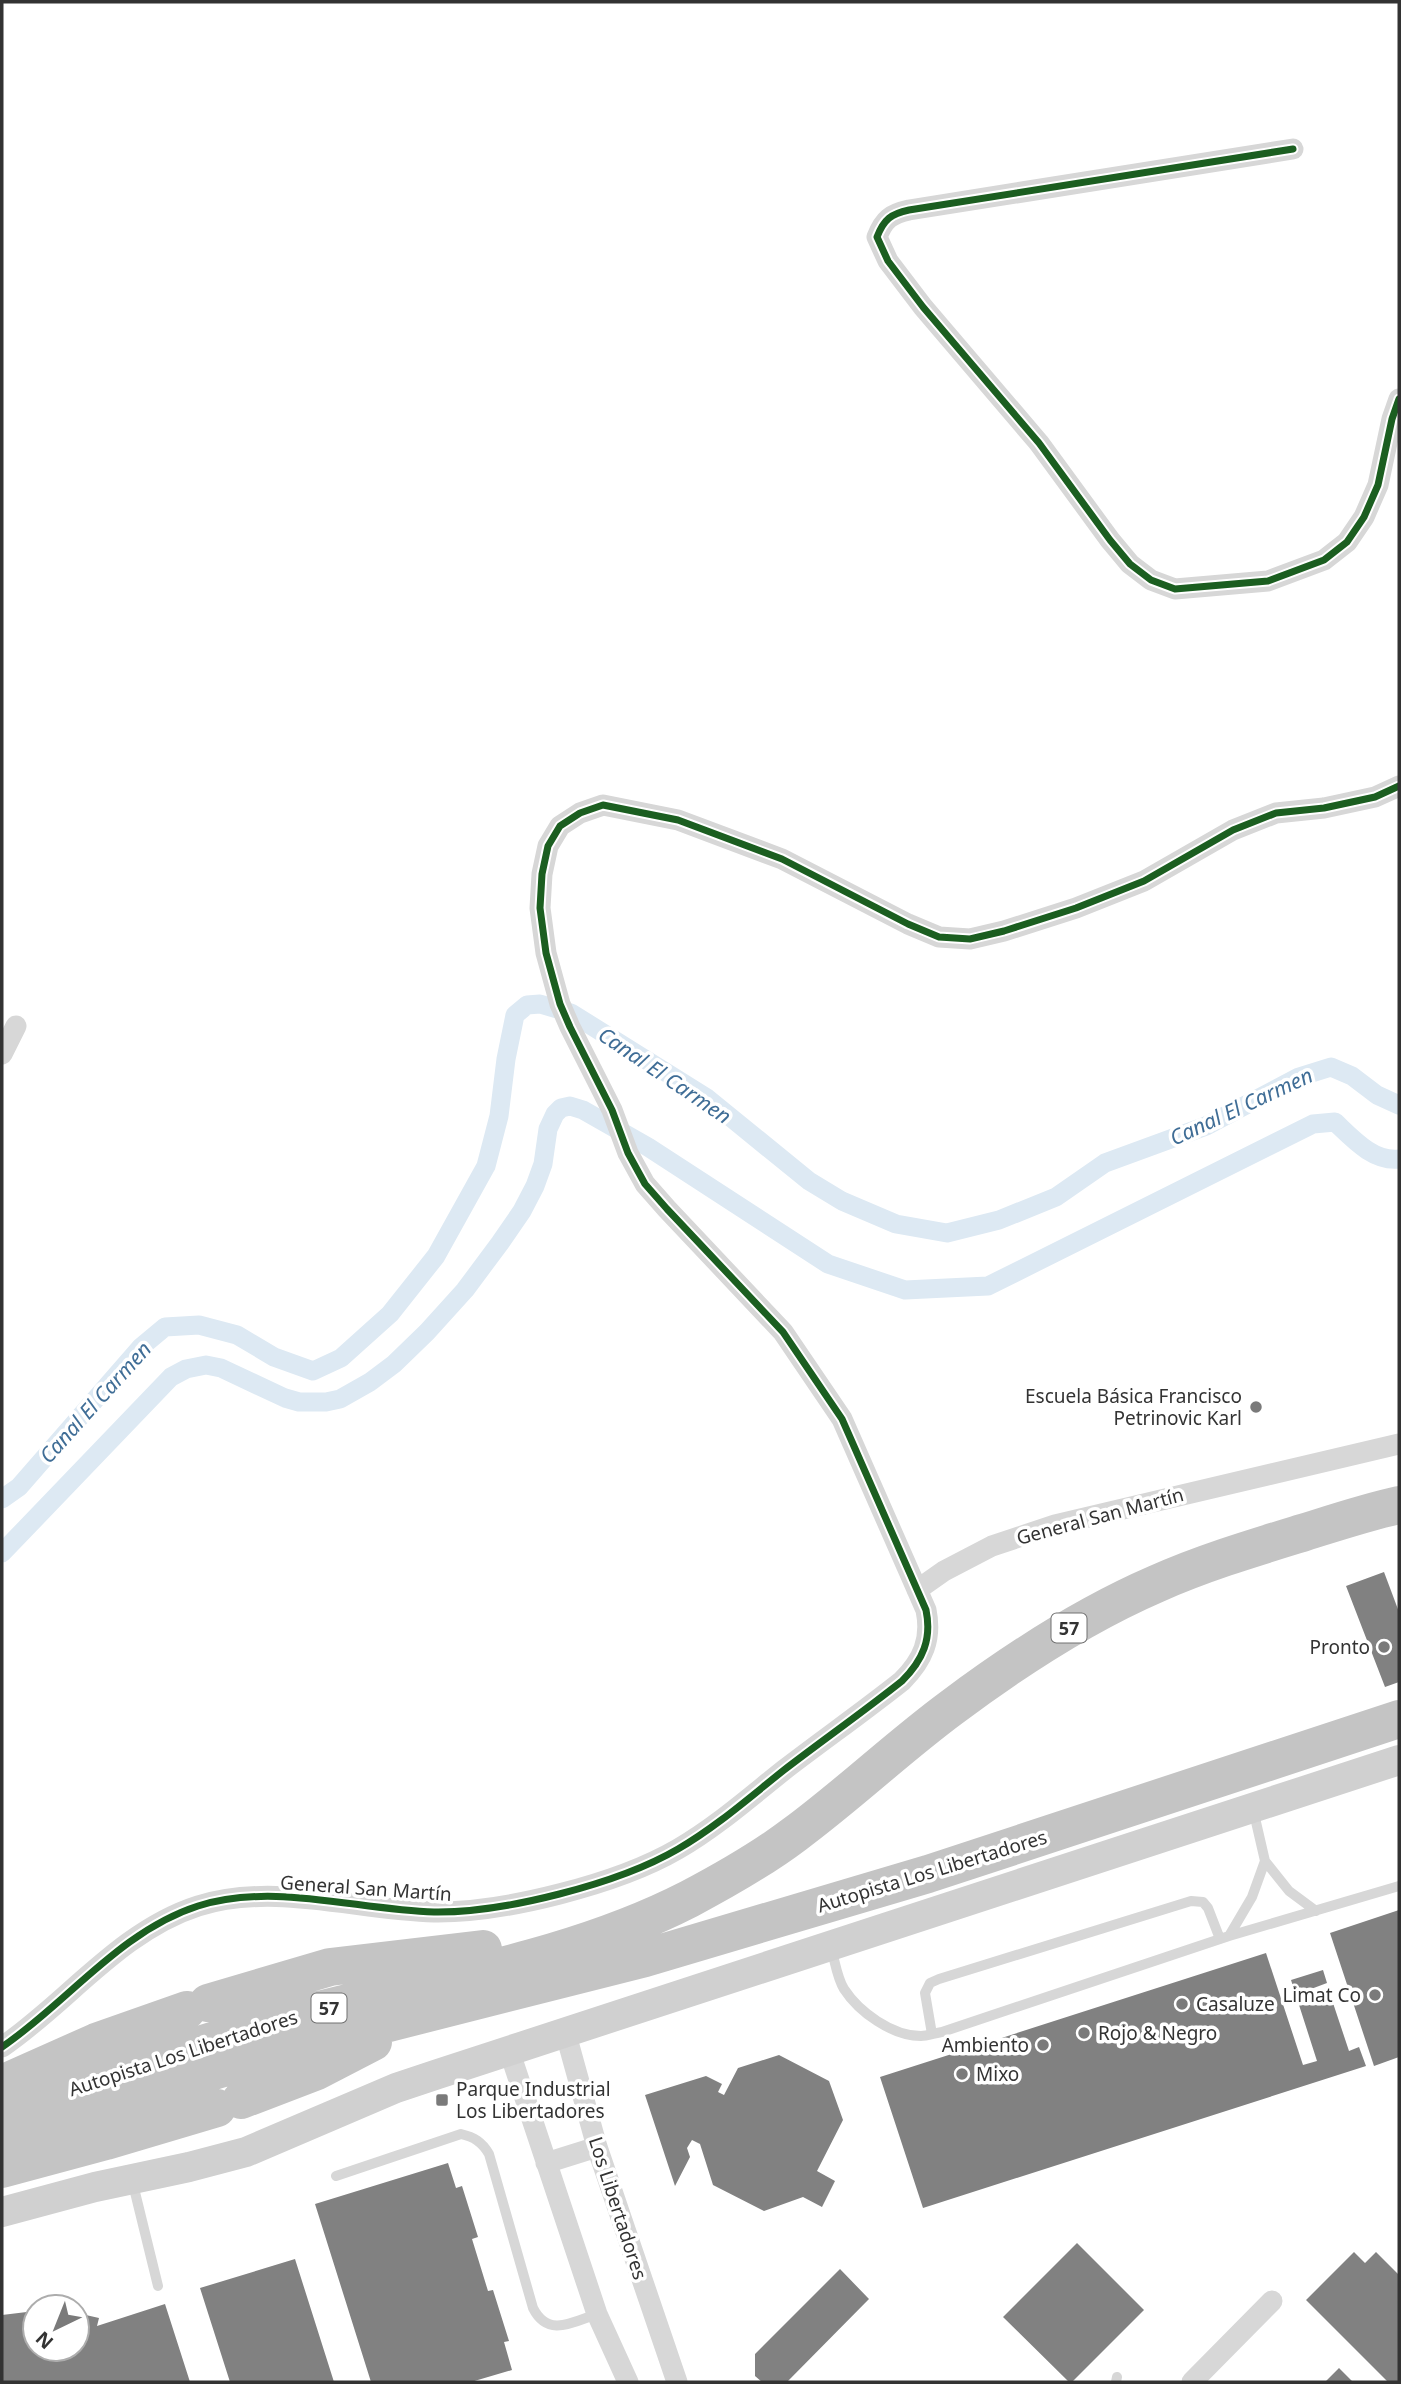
<svg xmlns="http://www.w3.org/2000/svg" width="1401" height="2384" viewBox="0 0 1401 2384" font-family="'Noto Sans',sans-serif">
<rect width="100%" height="100%" fill="#fff"/>
<g fill="none" stroke-linecap="round" stroke-linejoin="round">
<path stroke="#dde9f3" stroke-width="19" d="M2 1499 19 1487 141 1347 165 1327 199 1325 237 1335 274 1357 313 1371 341 1358 390 1314 436 1256 486 1166 499 1116 506 1059 515 1015 527 1005 540 1004 571 1013 707 1098 809 1181 842 1201 896 1224 947 1233 999 1220 1056 1197 1105 1163 1206 1126 1299 1077 1331 1067 1352 1076 1377 1095 1399 1105
M2 1553 171 1377 186 1369 206 1365 221 1368 285 1398 299 1402H326L340 1399 370 1382 394 1364 427 1332 465 1290 500 1243 522 1211 535 1186 543 1164 548 1129 555 1114 561 1108 570 1106 583 1110 648 1147 828 1264 905 1290 988 1286 1313 1124 1335 1122C1352 1138 1373 1162 1399 1159"/>
</g>
<path fill="#818181" d="M1384 1572 1399 1612V1682L1385 1687 1346 1586Z
M1399 1910V2057L1374 2066 1330 1933Z
M1266 1953 1303 2065 1317 2061 1291 1980 1323 1970 1327 1983 1311 1989 1316 2002 1331 1997 1349 2051 1359 2047 1366 2066 923 2208 880 2077Z
M779 2055 829 2081 843 2120 817 2171 835 2181 822 2207 803 2197 764 2211 713 2185 700 2144 692 2140 687 2148 690 2157 675 2186 645 2095 706 2076 722 2084 718 2092 724 2095 738 2068Z
M448 2163 456 2188 462 2186 478 2237 472 2239 488 2291 493 2290 509 2341 504 2342 512 2370 471 2382H371L315 2204Z
M1077 2243 1144 2310 1072 2382H1069L1003 2317Z
M1354 2252 1365 2263 1376 2252 1399 2275V2382H1388L1306 2300Z
M295 2259 334 2382H230L200 2288Z
M840 2269 869 2299 787 2382H762L755 2376V2354Z
M165 2304 190 2382H2V2315L35 2311V2349H77V2313L99 2318 97 2326Z
M1339 2368 1353 2382H1325Z"/>
<g fill="none" stroke-linecap="round" stroke-linejoin="round">
<path stroke="#d7d7d7" stroke-width="10" d="M1265 1861 1289 1891 1316 1911
M1229 1936 1252 1897 1265 1861 1253 1809
M831 1948C835 1961 837 1978 844 1989 859 2012 892 2036 921 2036 927 2036 935 2033 942 2032L1229 1936 1399 1886
M932 2034 925 1993 930 1983 939 1979 1191 1901 1203 1902 1208 1908 1220 1939
M336 2176 461 2134C474 2137 482 2142 489 2154L533 2308C548 2338 573 2322 597 2314
M132 2180 158 2286
M1116 2382 1117 2377"/>
<path stroke="#d7d7d7" stroke-width="21" d="M1293 149 909 210C891 214 884 219 877 237L888 261 923 307 1039 443 1110 540 1130 564 1151 580 1175 589 1268 581 1324 560 1347 542 1364 517 1378 485 1392 419 1399 399
M2 1054 16 1026
M917 1590 944 1571 992 1546 1055 1525 1399 1444
M565 2031 597 2147 677 2382
M2 2047C67 2003 120 1931 198 1906 274 1882 357 1910 434 1912 503 1913 618 1884 678 1849 716 1827 750 1797 784 1770 823 1740 863 1712 902 1681 923 1660 932 1639 926 1610L842 1419 783 1332 667 1209 645 1184 628 1153 612 1110 570 1027 560 1004 546 953 540 908 542 874 548 846 560 826 580 813 603 805 678 820 782 859 908 924 939 937 970 939 1004 931 1076 908 1144 881 1233 830 1276 813 1324 808 1375 797 1399 786
M509 2050 597 2314 628 2382
M546 2163 597 2147
M1192 2382 1272 2301"/>
<path stroke="#d0d0d0" stroke-width="30" d="M2 2212 95 2187 189 2167 246 2152 396 2088 438 2074 1399 1760"/>
<path stroke="#c4c4c4" stroke-width="38" d="M208 2003 330 1967 483 1949
M2 2084 96 2042 187 2010
M241 2100 317 2071 373 2042
M2 2113C107 2076 211 2038 319 2010 443 1978 574 1958 689 1899 725 1880 762 1859 795 1834 849 1794 897 1748 951 1708 1015 1660 1082 1616 1156 1584 1203 1563 1253 1548 1302 1533 1334 1523 1367 1512 1399 1505
M2 2142 190 2078 290 2048 645 1958 928 1874 1399 1719
M2 2169 106 2141 217 2108"/>
<g stroke="#fff" stroke-width="11">
<path id="cycleway" d="M1293 149 909 210C891 214 884 219 877 237L888 261 923 307 1039 443 1110 540 1130 564 1151 580 1175 589 1268 581 1324 560 1347 542 1364 517 1378 485 1392 419 1399 399
M2 2047C67 2003 120 1931 198 1906 274 1882 357 1910 434 1912 503 1913 618 1884 678 1849 716 1827 750 1797 784 1770 823 1740 863 1712 902 1681 923 1660 932 1639 926 1610L842 1419 783 1332 667 1209 645 1184 628 1153 612 1110 570 1027 560 1004 546 953 540 908 542 874 548 846 560 826 580 813 603 805 678 820 782 859 908 924 939 937 970 939 1004 931 1076 908 1144 881 1233 830 1276 813 1324 808 1375 797 1399 786"/>
</g>
<use href="#cycleway" stroke="#1b5e20" stroke-width="7"/>
</g>
<g fill="#7a7a7a" stroke="#fff" stroke-width="2.5">
<circle cx="1256" cy="1407" r="7"/>
<circle cx="1384" cy="1647" r="7"/>
<circle cx="1375" cy="1995" r="7"/>
<circle cx="1182" cy="2004" r="7"/>
<circle cx="1084" cy="2033" r="7"/>
<circle cx="1043" cy="2045" r="7"/>
<circle cx="962" cy="2074" r="7"/>
<rect x="435" y="2093" width="14" height="14" rx="3.5"/>
</g>
<g text-anchor="middle" dominant-baseline="central" stroke-width="7" stroke-linejoin="round" paint-order="stroke">
<g fill="#fff" stroke="#707070" stroke-width="2">
<rect x="1051.5" y="1613.5" width="35" height="29" rx="5"/>
<rect x="311.5" y="1993.5" width="35" height="29" rx="5"/>
</g>
<g font-size="18" font-weight="bold" fill="#333">
<text x="1069" y="1628">57</text>
<text x="329" y="2008">57</text>
</g>
<g font-size="19" fill="#333" stroke="#fff" text-anchor="end">
<text x="1242" y="1396">Escuela Básica Francisco<tspan x="1242" dy="22">Petrinovic Karl</tspan></text>
<text x="1370" y="1647">Pronto</text>
<text x="1361" y="1995">Limat Co</text>
<text x="1196" y="2004" text-anchor="start">Casaluze</text>
<text x="1098" y="2033" text-anchor="start">Rojo &amp; Negro</text>
<text x="1029" y="2045">Ambiento</text>
<text x="976" y="2074" text-anchor="start">Mixo</text>
<text x="456" y="2089" text-anchor="start">Parque Industrial<tspan x="456" dy="22">Los Libertadores</tspan></text>
</g>
<g font-size="19" fill="#333" stroke="#fff">
<text transform="translate(1100 1516) rotate(-15)">General San Martín</text>
<text transform="translate(932 1871) rotate(-17)">Autopista Los Libertadores</text>
<text transform="translate(366 1888) rotate(4)">General San Martín</text>
<text transform="translate(183 2053) rotate(-18)">Autopista Los Libertadores</text>
<text transform="translate(618 2208) rotate(72)">Los Libertadores</text>
</g>
<g font-size="21" font-style="italic" fill="#3f6d96" stroke="#fff">
<text transform="translate(665 1075) rotate(34)">Canal El Carmen</text>
<text transform="translate(1241 1106) rotate(-25)">Canal El Carmen</text>
<text transform="translate(95 1402) rotate(-48)">Canal El Carmen</text>
</g>
</g>
<rect width="1401" height="2384" fill="none" stroke="#333333" stroke-width="7"/>
<g transform="translate(56 2328) rotate(223)"><circle r="33" fill="#ffffff" stroke="#adadad" stroke-width="2"/>
<path d="M0-5L12 26L0 18L-12 26Z" fill="#7a7a7a"/>
<text y="-10" font-size="19" font-weight="bold" text-anchor="middle" fill="#333333">N</text>
</g>
</svg>
